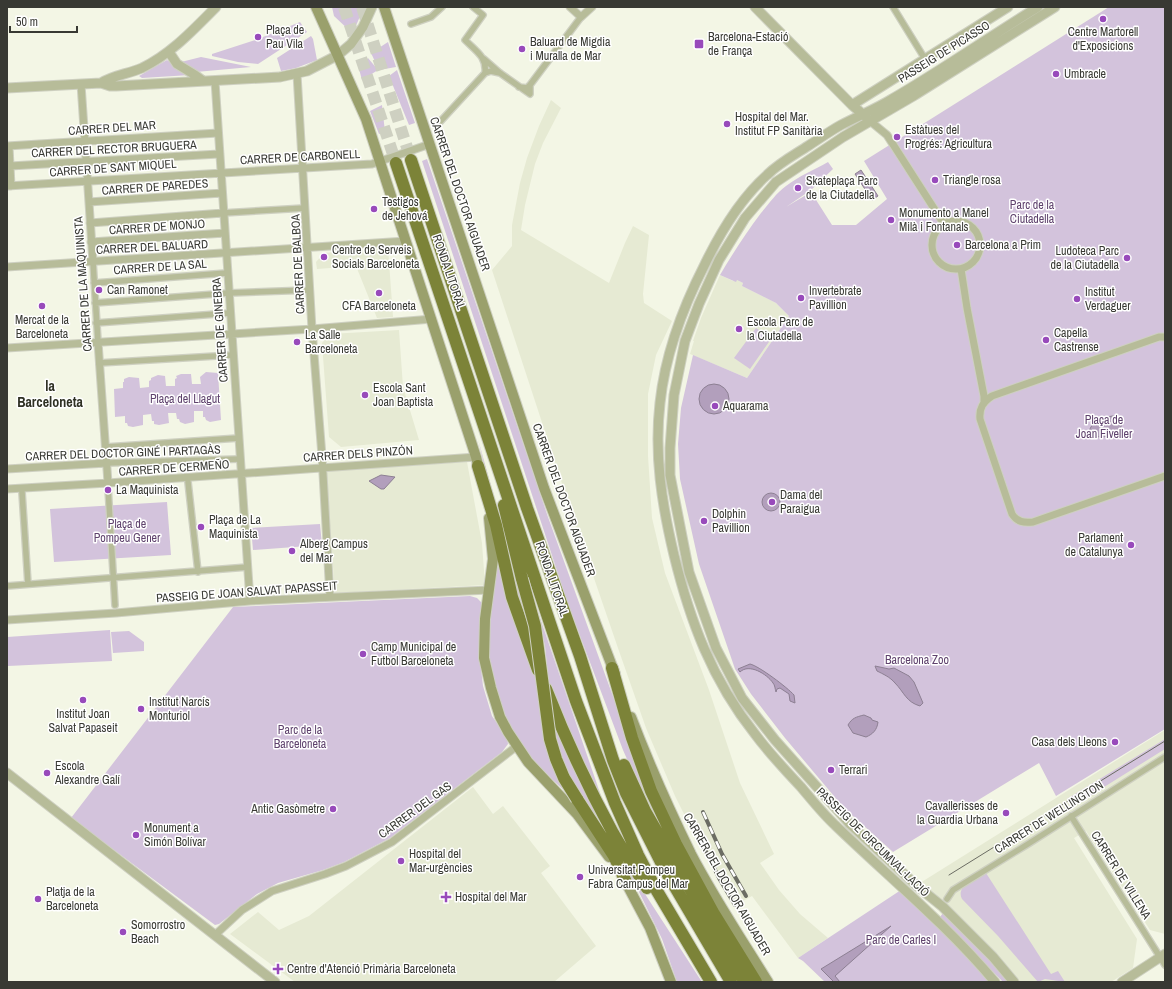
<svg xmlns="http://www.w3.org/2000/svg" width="1172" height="989" viewBox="0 0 1172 989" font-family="'Archivo Narrow',sans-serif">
<rect width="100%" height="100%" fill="#f3f6e5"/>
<path fill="#e6ead3" d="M551 100 561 108 543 143 535 164 525 205 521 230 609 283 625 243 633 226 649 235 643 294 644 303 672 321 656 355 648 394V456L652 518 665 573 709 690 740 783 774 854 760 863 779 890 800 914 828 938 798 958 752 896 734 906 699 844 675 796 646 728 619 651 574 520 492 270 512 246V225L520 183 527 158 539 126Z
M388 248 393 317 377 318 356 266 317 269 316 262 324 253Z
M720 275 733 281 737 280 743 283 742 286 776 303 789 316 747 378 690 354 694 341H693L701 318Z
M399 330 403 387 419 440 341 447 329 437 322 343 330 334Z
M467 462 482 543 485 585 335 593 326 471Z
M1165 730V934L1150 930 1086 831 1074 838 1137 939 1133 968 1111 982H1020L1003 962 950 909 920 883Z
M473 787 493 814 503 806 546 861 550 866 541 873 596 946 554 982H295L230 934 258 912 279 930 309 916Z"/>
<path fill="#d3c3dc" d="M332 7H364L355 28 351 32 334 16Z
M1109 7H1165V729L1056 796 1039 763 893 852 844 808 785 738 751 694 735 669 699 564 680 479 678 444 681 408 693 355 747 378 789 316 776 303 742 286 743 283 737 280 736 282 720 275C733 253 746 233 761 213 769 204 776 193 786 186 799 176 814 170 828 162L833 169 811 190 786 207 811 192 832 225H856L887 199 864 161Z
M300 22 307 32 258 64 238 62 212 56V54L258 39Z
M311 36 313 39 317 60 296 68 281 71 277 58Z
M388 42 396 67 379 70 371 53Z
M201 57 251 67 196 72 181 62Z
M368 58 378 70 362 80 359 69Z
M167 60 190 75 142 78 139 76Z
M397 70 415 123 409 125 389 76Z
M382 105 385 132 379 134 370 111Z
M427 159 548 517 623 724 636 769 652 809 635 777 623 750 568 604 422 161Z
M756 328 771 339 750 369 734 358Z
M206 372 218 373 221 420 210 422 206 420 205 417H203V411H194V422L185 424 180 422 179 419H177L176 413H168L169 423 159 425 154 424V421H152L151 414 143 415V425L133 427 128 426 127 423H125V416L115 417 114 389 123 388V382H124V379L129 377 139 378 140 388 149 387V381L151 380V378L158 375 165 376 166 386H175V379L177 378 176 376 181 374H191L192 384H201L200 377Z
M478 439 527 616 533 644 510 572Z
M167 502 171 555 54 562 50 509Z
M320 524 322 545 253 550 251 528Z
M498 559 510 609 526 654 538 683 541 720 547 751 557 778 566 792C556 783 546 774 537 764 508 732 490 688 489 645 488 616 495 588 498 559Z
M470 596 477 598 483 604 480 660 483 686 492 716 507 738 508 744 502 752 390 838 344 862 323 870 278 883 257 894 219 924 215 925 71 818 233 607Z
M536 606 601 796 560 713 549 684 545 646Z
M110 630 112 661 8 666 7 637Z
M129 631 144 642V651L113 653 111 632Z
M552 720 634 877 702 982H677L662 939 639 892 569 775C560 757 555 740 552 720Z
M1165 739V749L1072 807 1067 799Z
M986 873 1051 974 1058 971 1065 982 1045 979 1038 982 998 936 962 899C955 886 977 878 986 873Z
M907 886 995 982H825L803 961 798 958Z
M943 913 988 958 1009 982H1003L940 917Z"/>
<path fill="#b29fbc" stroke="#8d8093" d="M861 170 878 196 872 200 855 174Z
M699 399a15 15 0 1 1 30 0a15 15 0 1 1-30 0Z
M1113 416 1122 418 1123 420C1122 435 1100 442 1089 433 1090 422 1102 417 1113 416Z
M381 475 395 477 384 489H381L369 481Z
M762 502a9 9 0 1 1 18 0a9 9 0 1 1-18 0Z
M750 664C759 666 788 688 794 695L795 703 790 701 789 694 780 688 777 689 776 692C775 689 775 685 773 683 767 674 749 663 740 672L738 669Z
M875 666 889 669 894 668 909 676 914 682 923 703 920 706C906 702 904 692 895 683 890 677 883 674 877 671Z
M864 715 871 718 872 720 878 722C877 730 873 734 866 737L853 733 848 725C852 718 856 717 864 715Z
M891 926 835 976 840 982H834L821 969Z"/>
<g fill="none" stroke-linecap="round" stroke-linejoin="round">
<path stroke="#ced0c1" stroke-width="12" stroke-dasharray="12 6" stroke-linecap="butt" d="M344 7 396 163
M362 7 411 160"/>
<g stroke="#ced0c1" stroke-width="8">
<path id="pedestrian" d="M473 7 483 15 465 40C476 51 487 57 485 73
M893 7 925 59
M411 24 431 17 442 7
M484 59 500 73 530 94V85
M519 87 527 88 530 85 581 17
M438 124 485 73 491 71 500 73
M223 213 305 208
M93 262 98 342
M94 283 227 273
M95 303 229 293 310 290
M96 323 230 313
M99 363 233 355
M106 447 239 438
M107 463 240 459
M188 482 198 572
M108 487 115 605
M22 492 28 584
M7 586 248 567
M1071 816 1165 965
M947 899 953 890 1028 844 1165 757"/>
</g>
<g stroke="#ced0c1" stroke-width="9">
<path id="minor" d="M570 7 581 17 592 7
M297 74 312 329 322 456 330 597
M215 81 250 601
M81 84 93 262
M870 121 887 135 944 224
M7 146 218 133
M9 146 11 186
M10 166 219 154
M7 186 372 164 430 144
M89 202 222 193
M932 245a24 24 0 1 1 48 0a24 24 0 1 1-48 0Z
M90 223 223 213
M91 242 225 233
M7 267 406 241
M961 269 967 308 984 396V403
M1165 337H1159L992 396C983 402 979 408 980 419L1012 514C1017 522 1024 523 1033 522L1165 476
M98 342 108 483
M7 348 312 329 432 319
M7 469 107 463
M7 489 108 483 476 457
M7 620 116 613 250 601 489 590
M215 935 242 910 272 891 325 874 346 866 392 842 517 746"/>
</g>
<g stroke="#ced0c1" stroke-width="11">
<path id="tertiary" d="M755 7 852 105 866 117
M169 52 177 64 195 75 203 81
M101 83C114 75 128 74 142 68 171 54 193 30 216 7
M7 88 101 83 110 86H116L280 77 307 71 338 55 351 44 363 27 372 7
M852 105 1008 7
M7 773 275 982
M995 982C947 925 889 877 835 825 823 814 812 800 801 787 785 770 769 753 755 734 712 680 690 621 674 555 662 505 654 455 660 403 665 355 683 307 705 264 720 233 740 199 767 175 779 163 794 155 808 146 819 139 830 131 841 125 858 116 876 109 892 99 942 70 989 37 1038 7
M1014 982 993 957 943 907 917 886 850 824 775 740 742 698 716 648 689 572 670 475V448L674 395 685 341 699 304 719 260 745 218 776 182 843 137 915 95 1055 7
M1122 982 1165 954"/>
</g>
<g stroke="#ced0c1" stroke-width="12">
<path id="secondary" d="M316 7 366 119 476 457 480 473
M384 7 544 488 615 674
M489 518 493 559 485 619 484 658 491 688 500 717 508 732 528 762 577 814 609 857
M631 717C649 764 669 809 691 854 714 898 742 940 768 982
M623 877 650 928 671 982"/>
</g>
<g stroke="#ced0c1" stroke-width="14">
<path id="trunk" d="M411 160 527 508 580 656 613 760 626 793 665 870 731 982
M396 163 576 701 615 803 638 855 657 891 711 982
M478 466 496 525 512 597 538 670
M504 505 522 579
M612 668 632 738 651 791 676 844 714 914 756 982
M546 689C565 738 588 787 613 833 624 852 636 870 647 888
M624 765 645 811 733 963 745 982
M577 799 614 856 626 882"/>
</g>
<use href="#pedestrian" stroke="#b7bc99" stroke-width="5.5"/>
<use href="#minor" stroke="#b7bc99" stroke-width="7"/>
<use href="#tertiary" stroke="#b7bc99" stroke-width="9"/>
<use href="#secondary" stroke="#9aa06c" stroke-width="10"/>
<use href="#trunk" stroke="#7c8338" stroke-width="12"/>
<path stroke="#6b6c63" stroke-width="1" d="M949 875 1165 741"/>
<g stroke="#6b6c63" stroke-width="4">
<path id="rail" d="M703 812 722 854 746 896
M702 843 719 878 735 905"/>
</g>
<use href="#rail" stroke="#fff" stroke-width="2.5" stroke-dasharray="8" stroke-linecap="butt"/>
<g stroke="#ced0c1" stroke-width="14" stroke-linecap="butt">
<path id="trunk-bridge" d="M522 579 535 626 550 739 556 759 564 778 577 799"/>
</g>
<use href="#trunk-bridge" stroke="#7c8338" stroke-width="12"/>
</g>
<g fill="#984abb" stroke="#fff" stroke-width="1.5">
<circle cx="1103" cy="19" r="4"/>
<circle cx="258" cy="37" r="4"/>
<rect x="694" y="39" width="10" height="10" rx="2"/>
<circle cx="522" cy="49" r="4"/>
<circle cx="1056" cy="74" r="4"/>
<circle cx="727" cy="124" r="4"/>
<circle cx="897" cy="137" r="4"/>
<circle cx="935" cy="180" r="4"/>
<circle cx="798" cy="188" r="4"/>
<circle cx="374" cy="209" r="4"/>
<circle cx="891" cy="220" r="4"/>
<circle cx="957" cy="245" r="4"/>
<circle cx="324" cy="257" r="4"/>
<circle cx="1127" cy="258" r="4"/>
<circle cx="99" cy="290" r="4"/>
<circle cx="379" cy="293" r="4"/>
<circle cx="801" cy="298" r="4"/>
<circle cx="1077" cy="299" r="4"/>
<circle cx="42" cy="306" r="4"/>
<circle cx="739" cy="329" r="4"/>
<circle cx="1046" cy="340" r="4"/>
<circle cx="297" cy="342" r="4"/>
<circle cx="365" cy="395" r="4"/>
<circle cx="715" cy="406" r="4"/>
<circle cx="108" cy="490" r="4"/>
<circle cx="772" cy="502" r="4"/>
<circle cx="704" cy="521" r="4"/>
<circle cx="201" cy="527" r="4"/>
<circle cx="1131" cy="545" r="4"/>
<circle cx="292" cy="551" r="4"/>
<circle cx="363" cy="654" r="4"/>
<circle cx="83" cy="700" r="4"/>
<circle cx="141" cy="709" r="4"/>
<circle cx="1115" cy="742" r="4"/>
<circle cx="831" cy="770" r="4"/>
<circle cx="47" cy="773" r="4"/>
<circle cx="333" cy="809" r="4"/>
<circle cx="1006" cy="813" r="4"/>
<circle cx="136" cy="835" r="4"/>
<circle cx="401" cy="861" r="4"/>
<circle cx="580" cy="877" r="4"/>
<path d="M444 891h4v4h4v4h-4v4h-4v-4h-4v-4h4z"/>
<circle cx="38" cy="899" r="4"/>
<circle cx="123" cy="932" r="4"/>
<path d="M276 963h4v4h4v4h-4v4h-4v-4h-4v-4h4z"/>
</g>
<g text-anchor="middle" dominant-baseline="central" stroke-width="3" stroke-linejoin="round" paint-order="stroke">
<g font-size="12" fill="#383933" stroke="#fff" text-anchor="start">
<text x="266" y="30">Plaça de<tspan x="266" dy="14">Pau Vila</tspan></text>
<text x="1103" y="32" text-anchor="middle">Centre Martorell<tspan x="1103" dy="14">d'Exposicions</tspan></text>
<text x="708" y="37">Barcelona-Estació<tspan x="708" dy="14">de França</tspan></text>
<text x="530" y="42">Baluard de Migdia<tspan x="530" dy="14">i Muralla de Mar</tspan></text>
<text x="1064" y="74">Umbracle</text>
<text x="735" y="117">Hospital del Mar.<tspan x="735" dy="14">Institut FP Sanitària</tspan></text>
<text x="905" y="130">Estàtues del<tspan x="905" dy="14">Progrés: Agricultura</tspan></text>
<text x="943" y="180">Triangle rosa</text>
<text x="806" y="181">Skateplaça Parc<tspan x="806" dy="14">de la Ciutadella</tspan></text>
<text x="382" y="202">Testigos<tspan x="382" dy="14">de Jehová</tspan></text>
<text x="899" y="213">Monumento a Manel<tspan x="899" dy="14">Milà i Fontanals</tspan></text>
<text x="965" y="245">Barcelona a Prim</text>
<text x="332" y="250">Centre de Serveis<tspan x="332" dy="14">Socials Barceloneta</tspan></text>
<text x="1119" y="251" text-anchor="end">Ludoteca Parc<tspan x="1119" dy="14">de la Ciutadella</tspan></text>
<text x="107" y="290">Can Ramonet</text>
<text x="809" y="291">Invertebrate<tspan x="809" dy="14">Pavillion</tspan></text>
<text x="1085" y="292">Institut<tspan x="1085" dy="14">Verdaguer</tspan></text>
<text x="379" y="306" text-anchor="middle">CFA Barceloneta</text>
<text x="42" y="320" text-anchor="middle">Mercat de la<tspan x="42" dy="14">Barceloneta</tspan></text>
<text x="747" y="322">Escola Parc de<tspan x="747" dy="14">la Ciutadella</tspan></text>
<text x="1054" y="333">Capella<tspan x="1054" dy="14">Castrense</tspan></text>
<text x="305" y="335">La Salle<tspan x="305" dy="14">Barceloneta</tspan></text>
<text x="373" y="388">Escola Sant<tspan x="373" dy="14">Joan Baptista</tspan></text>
<text x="723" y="406">Aquarama</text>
<text x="116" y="490">La Maquinista</text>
<text x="780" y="495">Dama del<tspan x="780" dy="14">Paraigua</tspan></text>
<text x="712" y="514">Dolphin<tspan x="712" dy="14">Pavillion</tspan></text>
<text x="209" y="520">Plaça de La<tspan x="209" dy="14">Maquinista</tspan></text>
<text x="1123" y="538" text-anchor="end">Parlament<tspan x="1123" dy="14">de Catalunya</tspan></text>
<text x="300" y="544">Alberg Campus<tspan x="300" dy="14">del Mar</tspan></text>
<text x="371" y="647">Camp Municipal de<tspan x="371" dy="14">Futbol Barceloneta</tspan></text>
<text x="149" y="702">Institut Narcís<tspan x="149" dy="14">Monturiol</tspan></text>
<text x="83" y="714" text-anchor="middle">Institut Joan<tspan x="83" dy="14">Salvat Papaseit</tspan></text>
<text x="1107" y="742" text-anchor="end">Casa dels Lleons</text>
<text x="55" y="766">Escola<tspan x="55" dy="14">Alexandre Galí</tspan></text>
<text x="839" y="770">Terrari</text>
<text x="998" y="806" text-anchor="end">Cavallerisses de<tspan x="998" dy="14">la Guardia Urbana</tspan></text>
<text x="325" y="809" text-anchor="end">Antic Gasòmetre</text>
<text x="144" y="828">Monument a<tspan x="144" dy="14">Simón Bolívar</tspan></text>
<text x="409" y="854">Hospital del<tspan x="409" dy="14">Mar-urgències</tspan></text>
<text x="588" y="870">Universitat Pompeu<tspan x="588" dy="14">Fabra Campus del Mar</tspan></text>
<text x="46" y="892">Platja de la<tspan x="46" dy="14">Barceloneta</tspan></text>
<text x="455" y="897">Hospital del Mar</text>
<text x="131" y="925">Somorrostro<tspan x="131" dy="14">Beach</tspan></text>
<text x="287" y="969">Centre d'Atenció Primària Barceloneta</text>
</g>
<g font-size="12" fill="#383933" stroke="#fff">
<text transform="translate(944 52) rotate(-32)">PASSEIG DE PICASSO</text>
<text transform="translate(112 128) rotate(-4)">CARRER DEL MAR</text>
<text transform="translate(114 149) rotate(-3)">CARRER DEL RECTOR BRUGUERA</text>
<text transform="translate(300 157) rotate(-3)">CARRER DE CARBONELL</text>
<text transform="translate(113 168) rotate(-4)">CARRER DE SANT MIQUEL</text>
<text transform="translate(155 187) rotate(-4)">CARRER DE PAREDES</text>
<text transform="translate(460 194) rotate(71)">CARRER DEL DOCTOR AIGUADER</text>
<text transform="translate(157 227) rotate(-4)">CARRER DE MONJO</text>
<text transform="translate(152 247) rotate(-3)">CARRER DEL BALUARD</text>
<text transform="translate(298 264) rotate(-93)">CARRER DE BALBOA</text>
<text transform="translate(160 267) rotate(-4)">CARRER DE LA SAL</text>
<text transform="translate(449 272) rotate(71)">RONDA LITORAL</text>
<text transform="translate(83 284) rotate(-94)">CARRER DE LA MAQUINISTA</text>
<text transform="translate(220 330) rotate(-94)">CARRER DE GINEBRA</text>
<text transform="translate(123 453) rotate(-2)">CARRER DEL DOCTOR GINÉ I PARTAGÀS</text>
<text transform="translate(358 454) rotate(-4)">CARRER DELS PINZÓN</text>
<text transform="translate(174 468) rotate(-4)">CARRER DE CERMEÑO</text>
<text transform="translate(564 500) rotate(70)">CARRER DEL DOCTOR AIGUADER</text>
<text transform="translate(552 579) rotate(71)">RONDA LITORAL</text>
<text transform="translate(247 592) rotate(-4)">PASSEIG DE JOAN SALVAT PAPASSEIT</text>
<text transform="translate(415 810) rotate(-36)">CARRER DEL GAS</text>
<text transform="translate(1049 817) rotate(-32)">CARRER DE WELLINGTON</text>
<text transform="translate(873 842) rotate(44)">PASSEIG DE CIRCUMVAL·LACIÓ</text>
<text transform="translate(1121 875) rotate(58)">CARRER DE VILLENA</text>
<text transform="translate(727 884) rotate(60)">CARRER DEL DOCTOR AIGUADER</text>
</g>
<g font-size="12" fill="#5f426d" stroke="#fff">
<text x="1032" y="205">Parc de la<tspan x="1032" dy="14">Ciutadella</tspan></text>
<text x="185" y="399">Plaça del Llagut</text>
<text x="1104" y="420">Plaça de<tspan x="1104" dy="14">Joan Fiveller</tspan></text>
<text x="127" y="524">Plaça de<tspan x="127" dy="14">Pompeu Gener</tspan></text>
<text x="917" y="660">Barcelona Zoo</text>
<text x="300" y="730">Parc de la<tspan x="300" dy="14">Barceloneta</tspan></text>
<text x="901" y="940">Parc de Carles I</text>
</g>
<g font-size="14" font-weight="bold" fill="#2f3124" stroke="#fff">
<text x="50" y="386">la<tspan x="50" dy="16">Barceloneta</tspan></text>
</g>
</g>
<rect width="1172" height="989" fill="none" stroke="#383933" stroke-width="16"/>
<path d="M10 26v6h67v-6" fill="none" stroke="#383933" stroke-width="2"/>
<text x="16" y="26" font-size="12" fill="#383933" stroke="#ffffff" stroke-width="3" paint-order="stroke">50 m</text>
</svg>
